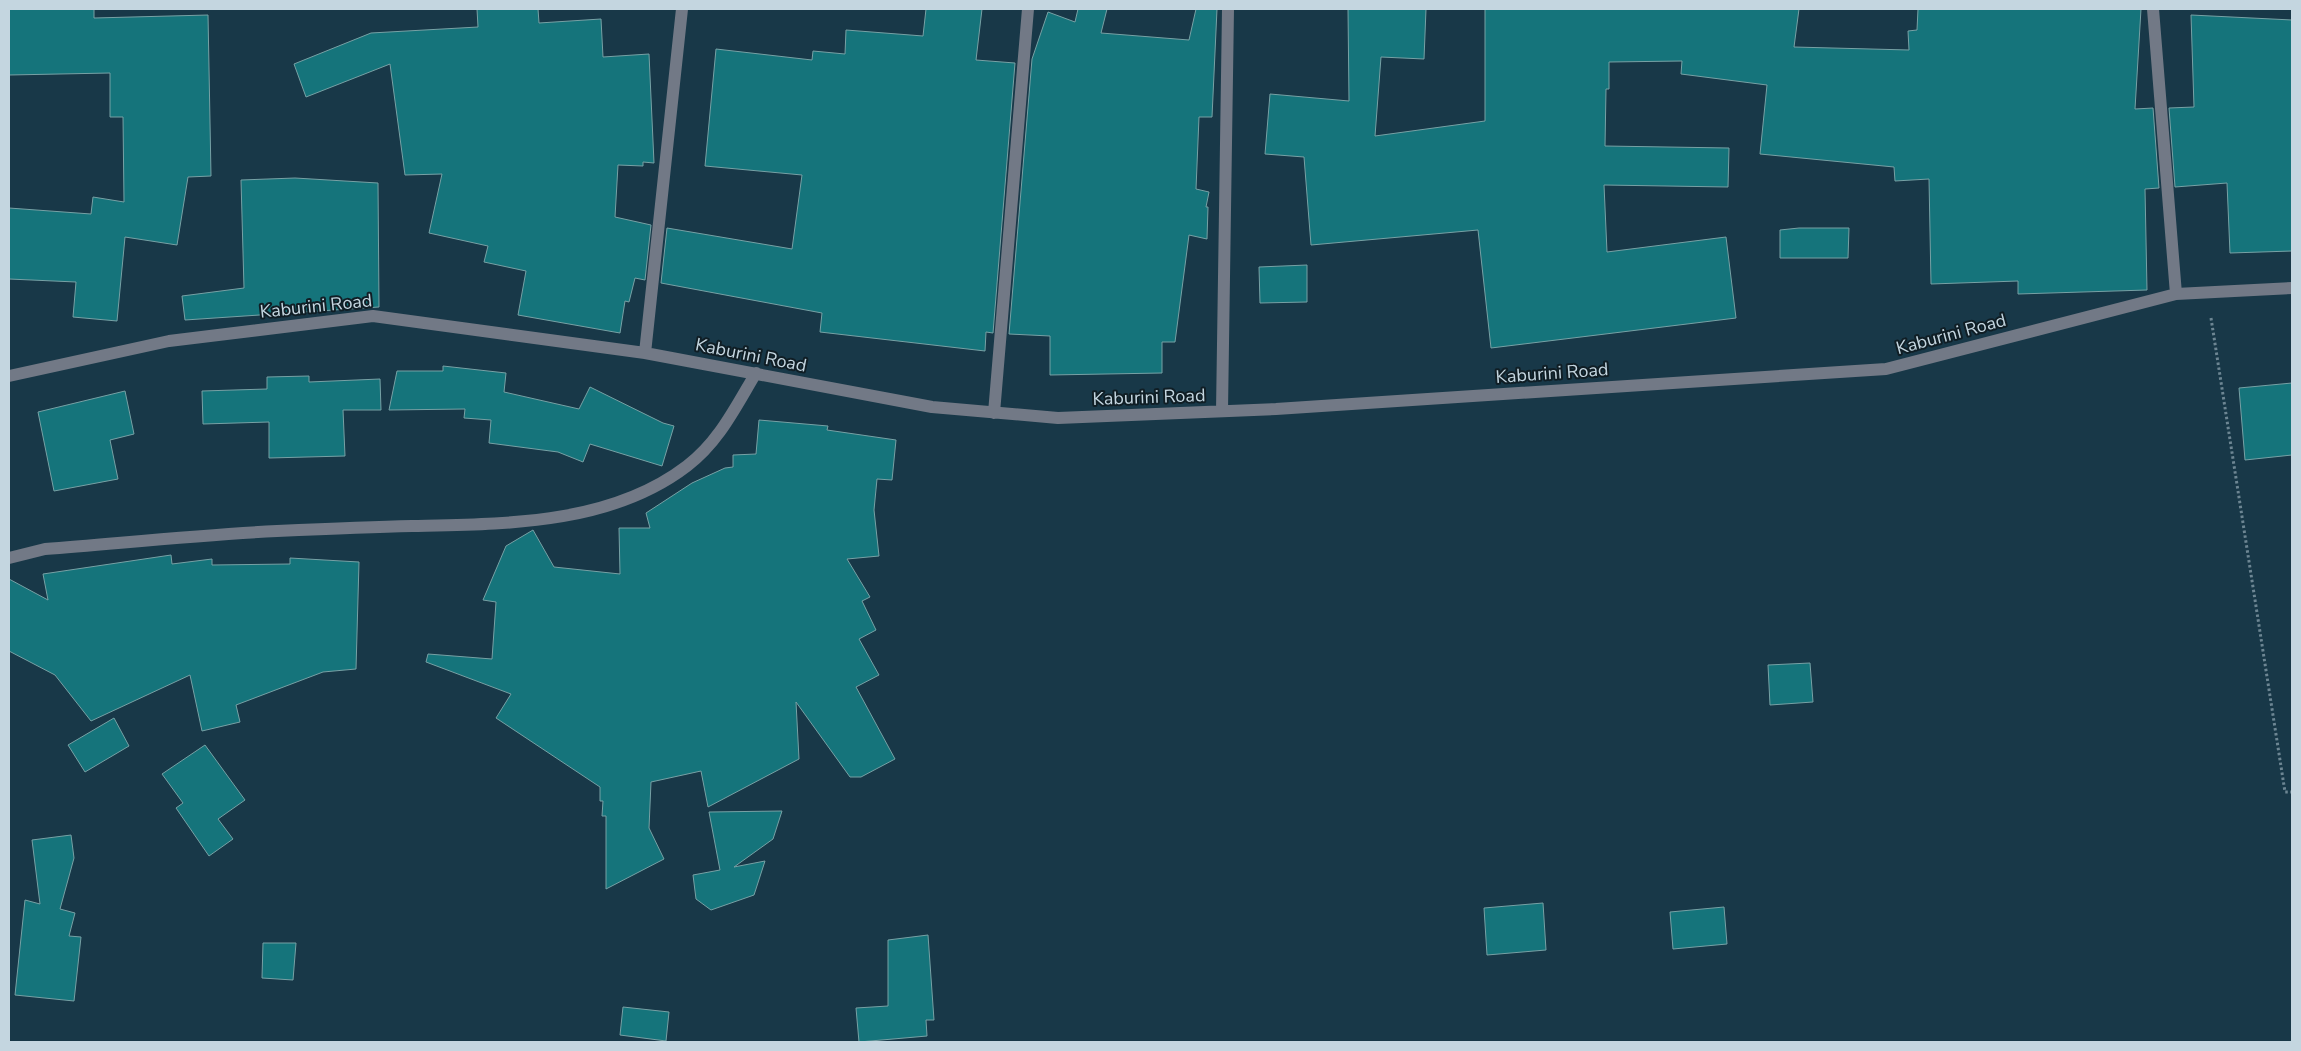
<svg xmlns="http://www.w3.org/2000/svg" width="2301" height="1051" viewBox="0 0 2301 1051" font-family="'Nunito Sans',sans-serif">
<rect width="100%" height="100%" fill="#183848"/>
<path fill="#15747b" stroke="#77a1a5" d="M9 9H94V18L208 15 211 176 188 177 177 245 125 237 117 321 73 317 76 282 9 279V208L91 214 93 197 124 202 123 117H110V73L9 75Z
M477 9H538L539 23 601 19 603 57 649 54 654 163 643 162V166L618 165 615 217 651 225 645 280 635 278 629 302 625 301 620 333 518 315 526 271 484 262 488 246 429 233 442 174 405 175 390 64 306 97 294 64 371 33 478 27Z
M926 9H982L976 60 1015 63 993 333 986 332 985 351 820 332 822 313 661 283 667 228 792 249 802 175 705 166 716 49 812 60 813 51 845 54 846 30 923 36Z
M1078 9H1107L1101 33 1189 40 1196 9H1217L1212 117H1199L1196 189 1209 192 1206 207H1208L1207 239 1189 235 1175 342H1162V373L1050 375V336L1009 334 1032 59 1048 12 1075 22Z
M1348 9H1426L1424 59 1381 57 1375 136 1485 121V9H1799L1794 47 1909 50 1908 31 1917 30 1918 9H2141L2135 109 2153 108 2159 188 2145 189 2147 290 2018 294V281L1931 284 1929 179 1895 181 1894 167 1760 154 1767 85 1681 74 1682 61 1609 62V89H1606L1605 146 1729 148 1728 187 1604 185 1607 252 1726 237 1736 318 1491 348 1478 230 1311 245 1304 157 1265 154 1270 94 1349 101Z
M2191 15 2292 20V251L2230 253 2227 183 2175 187 2169 108 2194 107Z
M295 178 378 183 379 307 185 320 182 296 244 288 241 180Z
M1799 228H1849L1848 258H1780V230Z
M1307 265V302L1260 303 1259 267Z
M443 366 506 373 504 392 579 409 590 387 663 423 674 426 662 466 590 444 583 462 558 452 489 443 491 420 464 418 465 409 389 410 397 371H443Z
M309 376V382L380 379 381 410H343L345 456 269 458V422L203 424 202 391 267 389V377Z
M2292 383V455L2245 460 2239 388Z
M125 391 134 434 110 440 118 479 54 491 38 412Z
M759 420 828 426 827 430 896 440 892 480 877 479 874 510 879 556 847 559 870 597 862 601 876 630 859 639 879 675 856 687 895 759 861 777H850L796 702 799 759 708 807 701 771 651 782 649 828 664 859 606 889V816H602L603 801H600V787L496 718 511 694 426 662 428 654 492 659 496 602 483 600 506 546 533 530 554 567 620 574 619 528H650L646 513 692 483 725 468 733 467V455L756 454Z
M171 555 172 564 212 559V565L290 564V558L359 562 356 669 323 672 236 705 240 722 202 731 190 675 91 721 55 675 9 651V579L48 600 43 574Z
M1810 663 1813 702 1770 705 1768 665Z
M114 718 129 746 85 772 68 745Z
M205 745 245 800 218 819 233 839 209 856 176 808 183 803 162 774Z
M782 811 773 839 734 867 765 861 754 895 711 910 696 899 693 875 720 870 709 812Z
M71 835 74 858 60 909 75 913 69 936 81 937 74 1001 15 995 25 900 40 904 32 840Z
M1543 903 1546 950 1487 955 1484 908Z
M1724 907 1727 944 1673 949 1670 912Z
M928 935 934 1020H926L927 1036 859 1042 856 1008 888 1006V940Z
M263 943H296L293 980 262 978Z
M623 1007 669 1012 666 1041 620 1035Z"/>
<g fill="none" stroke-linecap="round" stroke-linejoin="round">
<path stroke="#6d8693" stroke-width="3" stroke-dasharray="2.5 2.5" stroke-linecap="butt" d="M2211 318 2285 792H2292"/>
<path stroke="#727986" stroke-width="12" d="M2153 9 2176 294
M645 353 682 9
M9 376 169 341 373 316 645 353 932 407 1058 418 1276 409 1886 369 2176 294 2292 288
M1222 411 1228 9
M994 413 1028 9
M9 558 45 549C122 543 199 535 277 531 322 529 367 527 412 526 505 524 610 525 687 466 719 442 736 406 756 373"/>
</g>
<g text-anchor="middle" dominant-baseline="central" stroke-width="4" stroke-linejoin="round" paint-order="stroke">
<g font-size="18" fill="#c4d6e0" stroke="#101e25">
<text transform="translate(316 306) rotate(-6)">Kaburini Road</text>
<text transform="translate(1951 334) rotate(-15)">Kaburini Road</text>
<text transform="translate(751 355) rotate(11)">Kaburini Road</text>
<text transform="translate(1552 373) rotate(-4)">Kaburini Road</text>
<text transform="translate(1149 397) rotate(-2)">Kaburini Road</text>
</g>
</g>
<rect width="2301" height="1051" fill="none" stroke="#c4d6e0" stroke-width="20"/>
</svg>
